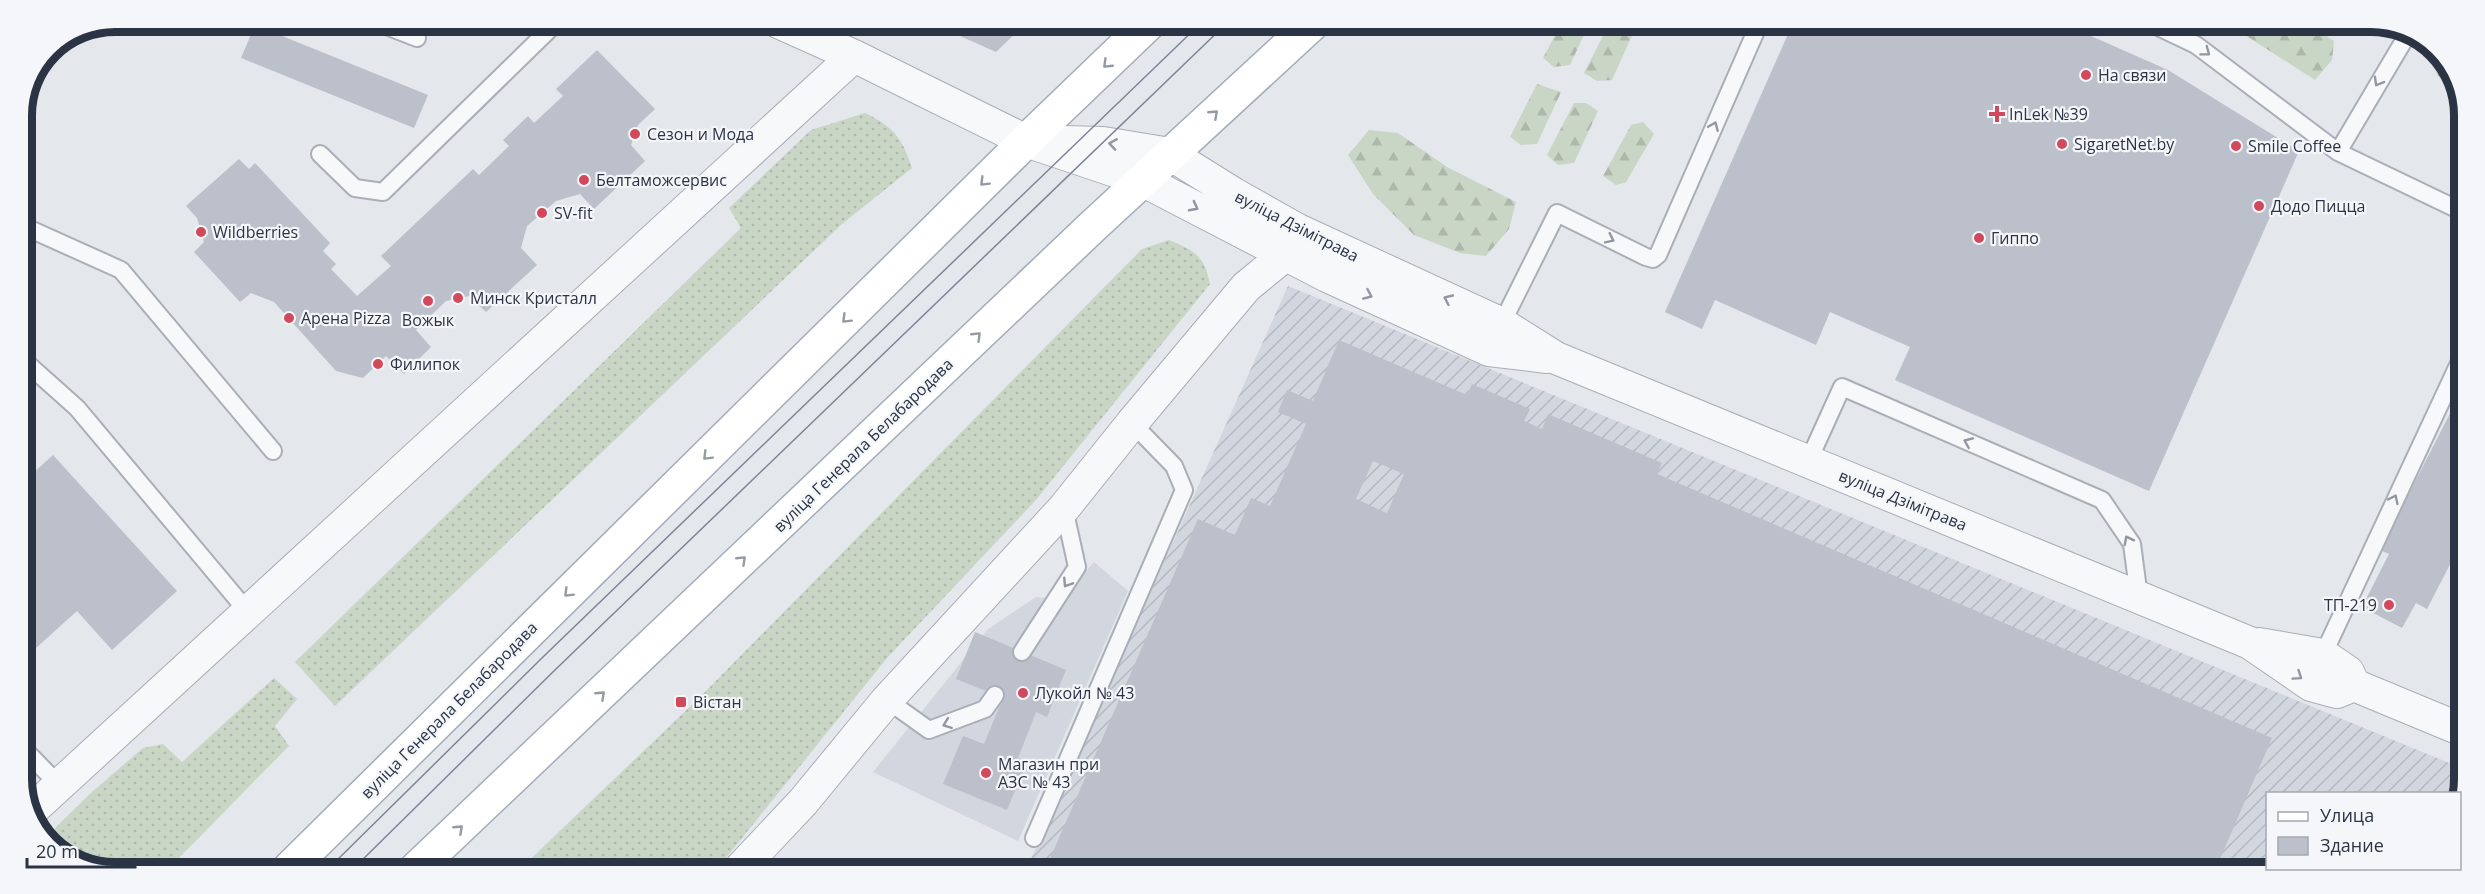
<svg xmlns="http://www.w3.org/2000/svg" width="2485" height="894" viewBox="0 0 2485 894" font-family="'Open Sans',sans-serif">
<defs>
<pattern id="industrial-furrows" width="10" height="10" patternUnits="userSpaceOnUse" patternTransform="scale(1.5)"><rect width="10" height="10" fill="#d2d6de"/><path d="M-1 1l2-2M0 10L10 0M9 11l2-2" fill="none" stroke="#b4b8c0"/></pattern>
<pattern id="grass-dots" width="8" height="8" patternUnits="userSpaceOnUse" patternTransform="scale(1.5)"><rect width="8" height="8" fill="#c9d6c5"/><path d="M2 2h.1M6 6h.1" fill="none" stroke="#adb8ab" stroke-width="1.8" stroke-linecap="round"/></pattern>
<pattern id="forest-firs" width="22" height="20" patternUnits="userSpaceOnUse" patternTransform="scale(1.5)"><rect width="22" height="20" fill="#c9d6c5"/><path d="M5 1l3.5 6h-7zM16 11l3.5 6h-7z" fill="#adb8ab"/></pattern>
</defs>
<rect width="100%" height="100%" fill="#e4e7ec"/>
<path fill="#d2d6de" d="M1094 562 1128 591 1018 841 873 772 988 629 1036 597 1060 600Z"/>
<path fill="url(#industrial-furrows)" d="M1288 286 2459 767V793L2268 794V868L2384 869 2371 873 1026 870Z"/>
<path fill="url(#grass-dots)" d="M2436 52 2444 57 2458 92C2442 84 2428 70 2436 52Z
M865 113C894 127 902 138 912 168L842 224 335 706 295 662 741 228 729 208 811 130Z
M1169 240C1195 251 1204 255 1210 284L1035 501 887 658 717 869H520L698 699 1142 249Z
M274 678 297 699 275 726 289 746 169 868H85L44 839 92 792 143 748 163 744 182 762Z"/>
<path fill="url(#forest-firs)" d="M1561 24H1589L1570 65 1554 67 1543 58Z
M1609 24H1630L1635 29 1612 80 1597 81 1584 73Z
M2231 26H2311L2334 41 2332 60 2315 80Z
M1537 84 1561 92 1537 144 1521 145 1510 137Z
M1574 103H1586L1598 111 1574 163 1558 165 1547 155Z
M1643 122 1654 134 1626 182 1616 185 1603 176 1631 125Z
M1369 130 1398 133 1447 167 1516 202 1509 229 1486 256 1460 253 1414 235 1373 194 1348 155Z"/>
<path fill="#bbc0ca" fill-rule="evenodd" d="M931 23H1026L996 52Z
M255 25 428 95 414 128 241 58Z
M1792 25H2066L2168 70 2299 151 2149 491 1895 380 1910 347 1830 312 1816 345 1715 300 1702 329 1665 312Z
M597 50 655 109 638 125 631 145 645 161 594 209 580 194 556 201 527 226 521 248 537 265 486 312 469 296 446 301 416 330 431 347 404 374 386 356 363 378 336 371 274 302 251 293 240 302 194 252 204 242 197 218 186 206 239 159 249 169 255 163 330 243 323 251 336 264 331 269 357 296 391 266 381 256 473 169 479 175 509 146 503 140 528 116 534 123 563 96 556 89Z
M1339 340 1467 395 1472 384 1530 409 1524 421 1542 429 1548 414 1662 463 1657 474 2272 738 2214 873 1045 870 1198 519 1235 535 1251 498 1270 506 1306 424 1278 412 1287 390 1313 401ZM1373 461 1404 474 1387 513 1356 499Z
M2462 390 2461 543 2427 609 2416 603 2402 628 2362 607 2389 554 2380 550Z
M53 455 177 591 112 650 77 611 25 658 21 653V561L24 558 21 556V484Z
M975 632 1066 670 1047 717 1036 712 1018 758 1027 762 1007 810 943 784 963 736 984 744 1003 698 956 679Z
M854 863 873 869V870H852Z"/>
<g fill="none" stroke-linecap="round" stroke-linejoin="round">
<g stroke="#a9aeb7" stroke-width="20">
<path id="service" d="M376 22 417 38
M2154 25 2196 45 2338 152 2463 212
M2338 152 2409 32
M320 154 355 188 383 192 557 22
M21 225 121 270 273 451
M1499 329 1557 213 1646 257 1653 259 1658 255 1759 24
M21 358 77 408 248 612
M1808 462 1842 387 2102 500 2132 544 2139 597
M1022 652 1077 567 1064 508
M2323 655 2462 357
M887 700 929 730 985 709 995 695
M21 746 58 784
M1034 838 1184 490 1174 466 1132 423"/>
</g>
<g stroke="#a9aeb7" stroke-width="34">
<path id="minor" d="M778 22 854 56 1026 141 1142 180 1327 276 1489 350 1547 357
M1026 141 1103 143 1170 154 1234 194 1298 230 1502 324 1556 358 2250 643 2311 685 2337 692 2354 685
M2259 644 2323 655 2348 672 2354 685 2460 729
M31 811 854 56
M739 870 803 802 887 700 1064 508 1132 423 1246 287 1285 255"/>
</g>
<g stroke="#a3abb8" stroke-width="36">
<path id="primary" d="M289 869 1026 141 1149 23
M416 869 1093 226 1312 24"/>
</g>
<use href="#service" stroke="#f7f8fa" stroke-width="16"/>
<use href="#minor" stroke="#f7f8fa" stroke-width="32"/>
<use href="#primary" stroke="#fff" stroke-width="33"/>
<path stroke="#7d8696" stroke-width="1.5" d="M328 869 544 656 1201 23
M353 869 556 669 1227 23"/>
</g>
<defs><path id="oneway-chevron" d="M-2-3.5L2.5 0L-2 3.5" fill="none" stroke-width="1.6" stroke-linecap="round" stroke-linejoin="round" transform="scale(1.5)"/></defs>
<g stroke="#9196a0">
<use href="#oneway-chevron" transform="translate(2206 52) rotate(37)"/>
<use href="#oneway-chevron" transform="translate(2378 82) rotate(120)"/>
<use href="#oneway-chevron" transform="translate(1714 126) rotate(-67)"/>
<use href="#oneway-chevron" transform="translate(1113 144) rotate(-171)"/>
<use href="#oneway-chevron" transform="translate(1194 207) rotate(28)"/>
<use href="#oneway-chevron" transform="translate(1610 239) rotate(26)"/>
<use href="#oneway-chevron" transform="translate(1368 295) rotate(24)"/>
<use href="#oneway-chevron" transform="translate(1448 299) rotate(-155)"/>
<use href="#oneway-chevron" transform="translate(1968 442) rotate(-157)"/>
<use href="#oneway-chevron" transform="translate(2394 499) rotate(-65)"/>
<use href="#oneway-chevron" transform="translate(2128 540) rotate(-117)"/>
<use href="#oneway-chevron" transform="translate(1067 583) rotate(123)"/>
<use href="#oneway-chevron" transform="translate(2298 676) rotate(34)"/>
<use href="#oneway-chevron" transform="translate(947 724) rotate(159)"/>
</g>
<g stroke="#959aa2">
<use href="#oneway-chevron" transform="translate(1107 64) rotate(136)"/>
<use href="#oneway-chevron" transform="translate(1214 114) rotate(-43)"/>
<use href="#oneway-chevron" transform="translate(984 182) rotate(135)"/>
<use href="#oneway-chevron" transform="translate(846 319) rotate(135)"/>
<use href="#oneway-chevron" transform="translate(977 336) rotate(-44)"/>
<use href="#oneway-chevron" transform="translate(707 456) rotate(135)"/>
<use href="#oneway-chevron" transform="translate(742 560) rotate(-44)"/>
<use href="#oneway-chevron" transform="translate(568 593) rotate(135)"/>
<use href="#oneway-chevron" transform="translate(601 695) rotate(-43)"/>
<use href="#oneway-chevron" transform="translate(459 829) rotate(-43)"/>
</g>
<g fill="#d1495b" stroke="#f4f6f9" stroke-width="2">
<circle cx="2086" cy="75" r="6"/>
<path d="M1994 105h6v6h6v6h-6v6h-6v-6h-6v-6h6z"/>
<circle cx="635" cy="134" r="6"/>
<circle cx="2062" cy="144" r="6"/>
<circle cx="2236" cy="146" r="6"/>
<circle cx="584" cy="180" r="6"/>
<circle cx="2259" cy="206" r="6"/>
<circle cx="542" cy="213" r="6"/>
<circle cx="201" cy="232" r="6"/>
<circle cx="1979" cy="238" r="6"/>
<circle cx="458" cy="298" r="6"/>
<circle cx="428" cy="301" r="6"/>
<circle cx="289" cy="318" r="6"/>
<circle cx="378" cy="364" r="6"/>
<circle cx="2389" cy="605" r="6"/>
<circle cx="1023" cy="693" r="6"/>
<rect x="675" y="696" width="12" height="12" rx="3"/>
<circle cx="986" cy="773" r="6"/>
</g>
<g text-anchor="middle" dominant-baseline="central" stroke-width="4.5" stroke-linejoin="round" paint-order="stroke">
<g font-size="16" fill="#2b3445" stroke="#f4f6f9" text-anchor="start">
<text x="2098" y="75">На связи</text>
<text x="2009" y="114">InLek №39</text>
<text x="647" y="134">Сезон и Мода</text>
<text x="2074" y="144">SigaretNet.by</text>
<text x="2248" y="146">Smile Coffee</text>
<text x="596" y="180">Белтаможсервис</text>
<text x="2271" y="206">Додо Пицца</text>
<text x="554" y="213">SV-fit</text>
<text x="213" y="232">Wildberries</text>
<text x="1991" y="238">Гиппо</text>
<text x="470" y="298">Минск Кристалл</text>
<text x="301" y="318">Арена Pizza</text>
<text x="428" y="320" text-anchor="middle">Вожык</text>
<text x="390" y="364">Филипок</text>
<text x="2377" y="605" text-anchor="end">ТП-219</text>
<text x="1035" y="693">Лукойл № 43</text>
<text x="693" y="702">Вістан</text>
<text x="998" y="764">Магазин при<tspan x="998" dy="18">АЗС № 43</tspan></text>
</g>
<g font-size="16" fill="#2b3445" stroke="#f4f6f9">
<text transform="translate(1297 226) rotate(27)">вуліца Дзімітрава</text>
<text transform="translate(863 445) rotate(-44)">вуліца Генерала Белабародава</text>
<text transform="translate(1903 500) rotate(22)">вуліца Дзімітрава</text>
<text transform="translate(449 710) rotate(-45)">вуліца Генерала Белабародава</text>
</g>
</g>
<path d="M0 0H2485V894H0ZM115 32H2371A83 83 0 0 1 2454 115V779A83 83 0 0 1 2371 862H115A83 83 0 0 1 32 779V115A83 83 0 0 1 115 32Z" fill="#f4f6f9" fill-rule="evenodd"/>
<path fill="none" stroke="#2b3445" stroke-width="8" d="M115 32H2371A83 83 0 0 1 2454 115V779A83 83 0 0 1 2371 862H115A83 83 0 0 1 32 779V115A83 83 0 0 1 115 32Z"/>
<rect x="2266" y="792" width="195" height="78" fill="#f4f6f9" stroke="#a4a8b1" stroke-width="1.5"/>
<rect x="2278" y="812" width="30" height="9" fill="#ffffff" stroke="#a4a8b1" stroke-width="1.5"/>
<text x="2320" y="822" font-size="18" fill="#2b3445">Улица</text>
<rect x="2278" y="837" width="30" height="18" fill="#bbc0ca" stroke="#a4a8b1" stroke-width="1.5"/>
<text x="2320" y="852" font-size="18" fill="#2b3445">Здание</text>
<path d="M27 858v9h108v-9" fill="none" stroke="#2b3445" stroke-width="3"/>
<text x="36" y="858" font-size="18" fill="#2b3445" stroke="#f4f6f9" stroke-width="4.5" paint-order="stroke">20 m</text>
</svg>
